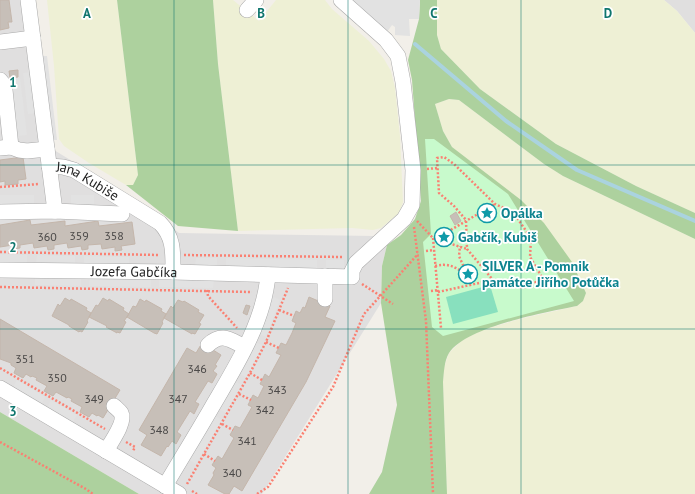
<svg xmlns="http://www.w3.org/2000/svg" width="695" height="494" viewBox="0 0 695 494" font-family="'PT Sans',sans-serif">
<rect width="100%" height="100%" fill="#f2efe9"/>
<path fill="#e0dfdf" d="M0 0H23L41 142 142 204 179 233 375 236 387 245 382 266 381 303 262 494H139L0 412Z
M664 0H695V33L677 11Z"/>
<path fill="#eef0d5" d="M47 0H117L138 175 133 185H126L89 163 64 146 59 139 54 66Z
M213 0H233L259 21 276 0H325L332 9 369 41 384 59 391 71 395 88 400 136 403 202 399 213 381 228 373 230 352 228 238 231 218 64Z
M437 0H664L677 11 695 33V213L636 186 556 144 480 89 441 49 437 35Z
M449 99 459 100 544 164 563 176 695 239V494H447L443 382 444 367 449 353 461 341 479 331 520 319 577 306 586 293 572 262 452 147 443 131 435 104Z"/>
<path fill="#add19e" d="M117 0H213L218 64 238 231 178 226 126 185H133L138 175Z
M420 0H437V35L441 49 480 89 556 144 636 186 695 213V239L563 176 544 164 459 100 449 99 435 104 443 131 452 147 521 200 544 223 572 262 586 293 583 301 577 306C546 312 466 327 449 353 444 361 444 373 443 382L447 494H369L382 472 397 405 381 303 382 266 387 245 401 235 415 219 421 201 412 80 408 60 419 19Z
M0 412 139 494H0Z"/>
<path fill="#c8facc" d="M425 139H434L508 194 574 301 443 336 432 327 423 242 431 234Z"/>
<path fill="#88e0be" d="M490 285 498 312 453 324 446 297Z"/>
<path fill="#e2e2e2" d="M351 0H420L419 19H409L410 36 395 35V27L392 25 387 32Z
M42 56H47L57 140H53Z
M33 72 38 113 28 114 23 73Z
M20 78 27 135 17 136 10 79Z
M0 195H34V205H0Z
M71 195H94V205H71Z
M0 254 27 255V264L0 263Z
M37 255 75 256V265L36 264Z
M84 256 129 257V266L84 265Z
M196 258H217V267H195Z
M226 258 317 260V269L226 268Z
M326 260H344V270H326Z
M35 276 81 277V286L35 285Z
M90 277 151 278V287L89 286Z
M159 278 214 279 213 288 159 287Z
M272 296 280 300 266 337 257 333Z
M254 342 263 345 247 378 239 373Z
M17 380 45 397 41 405 13 388Z
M234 381 242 385 226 413 218 408Z
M51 400 77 415 72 423 47 408Z
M214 415 222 420 196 464 188 459Z"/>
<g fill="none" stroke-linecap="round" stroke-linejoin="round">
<path stroke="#aad3df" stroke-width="4" d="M415 44 506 121 577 170 695 221"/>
</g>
<path fill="#c7bfb8" stroke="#c4b6ab" d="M0 0H9L12 22H8L9 28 0 30Z
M18 70V77L10 78 9 71Z
M23 157 26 179 18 180V184L5 185V181L0 182V160Z
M456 212 461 221 455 225 450 216Z
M30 220 31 225 65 221V226L98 221 99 226 132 222 135 244 121 246 122 250 115 251V247L102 249 101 244 88 245V249L82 250 81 246 68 248 67 243 54 245V249L48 250 47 246 34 248 33 243 20 245V248L14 249 13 245 0 247V225Z
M309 297 330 306 325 317 335 321 306 382 242 491 234 486 229 494H225L208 485 214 475 213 473 216 468 212 465 218 456 222 459 234 438 230 435 235 426 240 428 252 407 248 405 253 395 258 398 264 386 260 384 265 374 269 377 281 355 276 353 281 343 286 345 292 333 296 323 292 321 296 311 300 313 303 307 305 308Z
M65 298 70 301 71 299 87 308 86 310 91 313 87 321 88 322 82 332 80 331 79 332 69 326V325L52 316 58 304 60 306Z
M103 298 108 301 109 299 124 308 123 310 129 314 124 321 126 322 120 333 117 332V333L106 327 107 326 89 317 96 305 98 306Z
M140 299 145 302 146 300 162 309 161 311 166 314 162 322 163 323 157 334 154 333 127 317 133 306 136 307Z
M178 300 183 302 184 301 199 310 198 312 204 315 199 323 201 324 195 334 192 333V334L164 318 171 306 173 308Z
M246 305 250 306 247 315 243 313Z
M0 319 120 390 103 418 98 415 97 416 92 413 89 417 80 412 82 407 71 401 72 399 68 397 67 398 56 392 53 396 44 391 47 386 36 380 37 378 32 376 31 377 26 374 23 378 14 373 16 368 11 365V363L0 359Z
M202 343 221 355 215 365 217 366 213 371 217 374 212 383 208 381 195 402 199 404 194 414 190 411 177 432 181 435 176 444 172 441 168 447 167 446 161 456 141 445 147 435 139 430 187 348 196 353Z"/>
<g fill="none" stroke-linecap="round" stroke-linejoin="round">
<g stroke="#a9a9a9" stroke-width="16">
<g id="minor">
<path d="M28 0 55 211"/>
<path d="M247 10 256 0"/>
<path d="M0 42 33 38"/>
<path d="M0 80 4 85 5 90 11 147"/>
<path d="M0 148 11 147 19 150 27 151 47 149"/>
<path id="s1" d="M49 166 63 167 74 170 160 223C174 237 173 253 173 272"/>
<path d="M0 212 55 211 122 214"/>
<path id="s2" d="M0 270 173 272 352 277V271L356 263 404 219 412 205 413 170 403 82 398 56 386 40 341 0"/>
<path d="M325 299V276"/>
<path d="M208 345C222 332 230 340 245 347"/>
<path d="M0 388 179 494"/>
<path d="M106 451C111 442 126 422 121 413 119 410 116 408 114 406"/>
<path d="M165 486C181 459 197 433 212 407 236 366 264 322 268 275"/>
</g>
</g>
<path stroke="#fa8072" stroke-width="2.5" stroke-dasharray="2 2" stroke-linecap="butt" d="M427 169 437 168
M0 187 39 184
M417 221 433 238 467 249
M414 227 426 321 433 494
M433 238 441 328
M437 238 495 204
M426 251 434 250
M0 252 159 255
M184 255 343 257
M435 266C447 263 454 266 464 273L466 272 459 256 460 246
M362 284 393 304
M0 287 252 292
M207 290 208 296 237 328
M431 291 438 290
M438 292 493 280 523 288 543 279 530 257 531 238 513 212 495 204 454 164 444 157 437 158 439 193 454 206 466 220 467 249 493 280
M279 310 294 316
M266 342 279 348
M0 368 105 429
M250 373 262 380
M239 394 251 400
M222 424 233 430
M0 442 86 489 93 494
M126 442 135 447 133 451
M204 454 215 461
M187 484 250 373 266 342 288 288
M192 491 197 494
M257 494 268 487 333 387 364 314 418 254"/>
<use href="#minor" stroke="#fff" stroke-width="15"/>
</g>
<path fill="none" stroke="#0f766e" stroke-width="1" stroke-opacity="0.55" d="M174 0V494M348 0V494M521 0V494M0 165H695M0 329H695"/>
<defs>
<g id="sight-ring" transform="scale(1)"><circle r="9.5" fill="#fff" stroke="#0f9aa8" stroke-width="1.5"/><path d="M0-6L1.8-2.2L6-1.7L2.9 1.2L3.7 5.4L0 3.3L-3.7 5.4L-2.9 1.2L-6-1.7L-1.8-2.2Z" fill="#0f9aa8"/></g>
</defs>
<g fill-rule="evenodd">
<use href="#sight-ring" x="487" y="213"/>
<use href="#sight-ring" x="444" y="237"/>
<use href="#sight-ring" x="468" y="274"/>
</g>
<g text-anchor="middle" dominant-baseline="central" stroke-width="3.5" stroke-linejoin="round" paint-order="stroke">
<g font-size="12" fill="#4b4948">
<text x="79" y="235">359</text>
<text x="114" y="235">358</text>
<text x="47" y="236">360</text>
<text x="25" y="358">351</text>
<text x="197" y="368">346</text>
<text x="57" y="377">350</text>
<text x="277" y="389">343</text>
<text x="94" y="398">349</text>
<text x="178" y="398">347</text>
<text x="265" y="409">342</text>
<text x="159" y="429">348</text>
<text x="247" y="440">341</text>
<text x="232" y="472">340</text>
</g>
<g font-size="14" fill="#222" stroke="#fff">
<text stroke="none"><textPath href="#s1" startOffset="42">Jana Kubiše</textPath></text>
<text stroke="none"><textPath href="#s2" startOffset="134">Jozefa Gabčíka</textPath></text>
</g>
<g font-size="14" font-weight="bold" fill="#0d838f" stroke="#fff" text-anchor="start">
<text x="501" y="213">Opálka</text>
<text x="458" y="237">Gabčík, Kubiš</text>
<text x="482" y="266">SILVER A - Pomnik<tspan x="482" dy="16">památce Jiřího Potůčka</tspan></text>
</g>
</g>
<g font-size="13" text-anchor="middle" font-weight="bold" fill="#0f766e" stroke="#fff" stroke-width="3.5" stroke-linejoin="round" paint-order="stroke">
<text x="87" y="18">A</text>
<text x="261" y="18">B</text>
<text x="434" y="18">C</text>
<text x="608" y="18">D</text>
<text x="13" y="87">1</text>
<text x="13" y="252">2</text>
<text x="13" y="416">3</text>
</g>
</svg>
